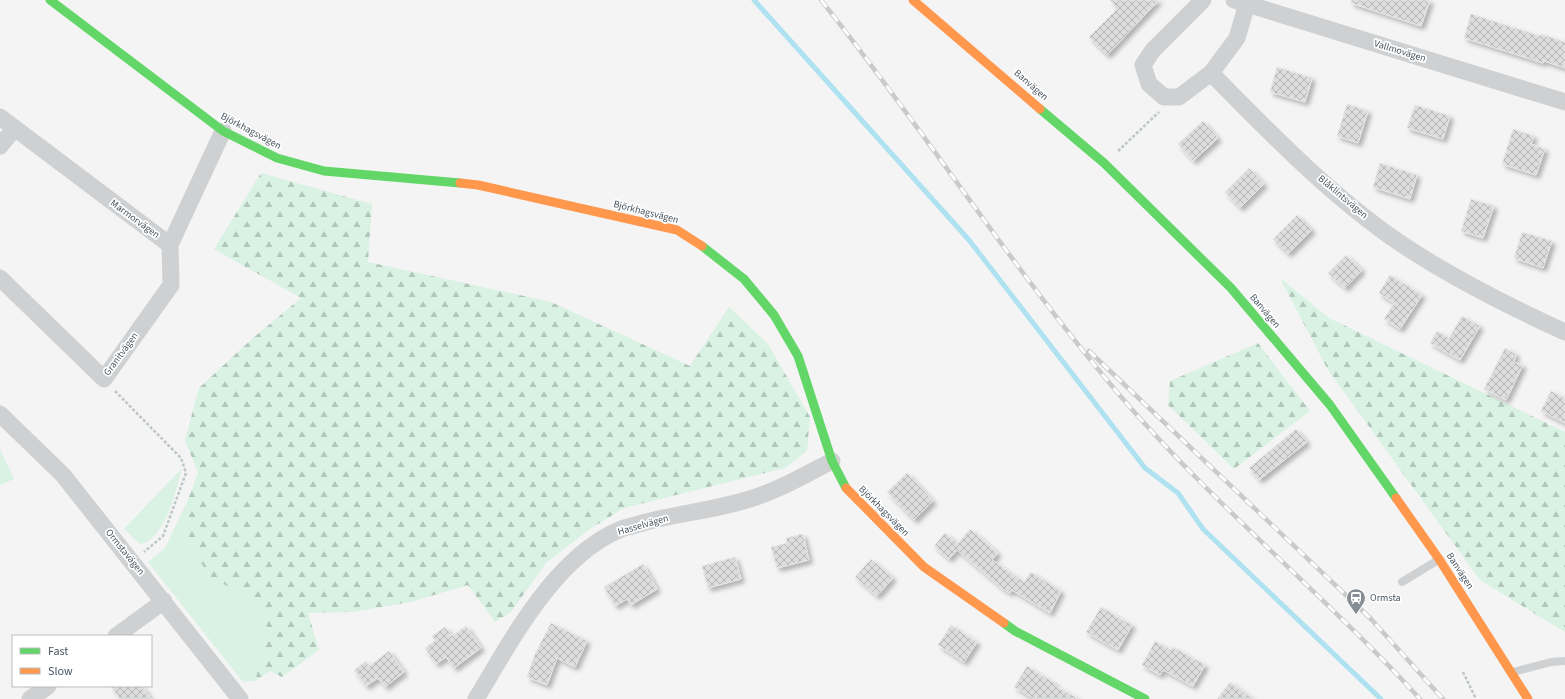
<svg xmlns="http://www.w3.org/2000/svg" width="1565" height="699" viewBox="0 0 1565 699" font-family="'Source Sans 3',sans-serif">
<defs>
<pattern id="forest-firs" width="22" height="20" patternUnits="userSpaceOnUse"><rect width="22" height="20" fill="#d9f2e3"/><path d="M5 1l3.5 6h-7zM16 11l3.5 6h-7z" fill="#b2c7bb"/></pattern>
<pattern id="building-cross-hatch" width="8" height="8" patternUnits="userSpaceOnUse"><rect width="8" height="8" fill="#ddddde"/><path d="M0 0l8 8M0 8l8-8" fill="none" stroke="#b5b6b7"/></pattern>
<filter id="shadow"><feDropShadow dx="3.5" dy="3.5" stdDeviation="2" flood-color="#0004"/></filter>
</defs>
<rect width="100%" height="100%" fill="#f4f4f4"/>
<path fill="#d9f2e3" d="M0 449 14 479 0 485Z
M182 468C177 489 164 541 140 544L124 529Z
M187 502 186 541 210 576 263 607 268 636 255 681 243 682 148 562 165 548Z"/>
<path fill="url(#forest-firs)" d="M261 173 372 204 368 262 551 302 690 366 729 307 768 344 810 417 807 451 785 468 624 508 590 529 546 563 511 612 495 622 468 585 411 602 352 612 308 613 319 650 282 677 270 671 255 681 268 636 263 607 210 576 186 541 187 502 198 473 185 440 199 388 253 338 301 298 214 249Z
M1280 278 1329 318 1565 432V632L1480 580 1328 370Z
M1258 343 1310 411 1234 469 1168 405 1170 381Z"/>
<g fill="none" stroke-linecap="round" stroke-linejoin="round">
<path stroke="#aee2f0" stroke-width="5" d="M754 0 969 240 1145 468 1178 493 1203 529 1381 699"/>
</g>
<path fill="url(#building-cross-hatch)" stroke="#e5e6e7" filter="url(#shadow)" d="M1110 0H1159L1107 55 1089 37 1118 8Z
M1351 0H1430L1421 26 1351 3Z
M1471 14 1540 36 1541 34 1565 42V68L1544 61 1543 63 1464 38Z
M1277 67 1312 78 1305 102 1270 92Z
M1347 104 1368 111 1358 143 1337 136Z
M1415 105 1450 116 1443 139 1407 128Z
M1203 121 1218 138 1193 161 1178 144Z
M1513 129 1534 136 1531 144 1545 149 1536 175 1502 164Z
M1380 163 1417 175 1410 199 1373 187Z
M1249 168 1264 184 1240 208 1225 192Z
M1471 199 1494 206 1483 238 1461 231Z
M1297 215 1312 230 1288 254 1273 239Z
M1522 232 1552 241 1543 268 1514 258Z
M1346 255 1362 270 1345 288 1328 273Z
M1390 275 1422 295 1400 329 1384 319 1394 303 1379 293Z
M1462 316 1480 326 1460 360 1430 343 1437 331 1449 338Z
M1505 348 1516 354 1514 362 1523 365 1506 400 1484 389Z
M1551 391 1565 398V423L1541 411Z
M1296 429 1307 442 1259 480 1249 468Z
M907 473 933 501 914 520 887 492Z
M970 529 998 553 992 560 1024 582 1031 572 1061 591 1050 613 1012 590 1010 593 1003 589 957 550 949 559 934 546 945 533 958 543Z
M803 534 809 560 777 568 771 547 787 543 786 538Z
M735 557 741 579 708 588 702 566Z
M871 559 893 578 877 596 855 577Z
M643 564 657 589 631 605 627 599 615 606 604 587Z
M1101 607 1132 625 1118 650 1086 632Z
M551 623 587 641 575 667 557 658 547 685 527 677 535 654Z
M951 625 977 642 964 662 938 645Z
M466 626 481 648 454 668 446 657 436 664 425 648 435 641 432 636 445 627 452 636Z
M1155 641 1171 650 1173 647 1205 665 1193 686 1163 670 1160 675 1142 665Z
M389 651 404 672 385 687 378 678 366 686 354 670 366 661 369 666Z
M1027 666 1055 683 1054 685 1079 699H1035L1014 687Z
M1230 682 1253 699H1217Z
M111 686H142L151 699H120Z"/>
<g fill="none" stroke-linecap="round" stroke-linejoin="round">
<path stroke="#bcc7c4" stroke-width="2.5" stroke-dasharray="3 2" stroke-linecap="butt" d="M1118 151 1159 112
M115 391 181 458 186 473 163 536 144 552
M1463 672 1476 699"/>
<path stroke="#ced0d2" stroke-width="8" d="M1402 582 1438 560
M1513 672 1551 662 1565 661"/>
<path stroke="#ced0d2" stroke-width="17" d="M1203 0 1153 50 1143 65 1149 84 1164 97H1179L1211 73 1237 38 1247 4
M1234 0 1565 102
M1211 73C1270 133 1330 195 1400 243 1452 278 1508 306 1565 332
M0 117 170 245 223 131
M0 146 14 129
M0 278 104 379 171 285 170 245
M0 414 63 475 240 699
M116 636 164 601
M30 699 48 686
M476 699C511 641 554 558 619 530 625 527 633 526 639 524 673 514 709 511 743 501 774 493 803 476 832 461"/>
<path stroke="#63d668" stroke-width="9" d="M50 0 223 131 277 158 324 171 460 183
M1040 109 1104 163 1231 288 1330 405 1396 498
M702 246 744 279 774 315 798 356 832 461 846 488
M1004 623 1015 631 1145 699"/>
<path stroke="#ff974d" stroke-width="9" d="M913 0 1040 109
M460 183 478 185 677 230 702 246
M846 488 924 567 1004 623
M1396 498 1439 559 1528 699"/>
<g stroke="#c9cacc" stroke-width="4.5">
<path id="rail" d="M821 0C923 128 1011 267 1117 392 1210 502 1323 593 1420 699
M1089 351 1371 619 1443 699"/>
</g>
<use href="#rail" stroke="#fff" stroke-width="3" stroke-dasharray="9" stroke-linecap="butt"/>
</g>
<defs>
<g id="station-pin" transform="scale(1)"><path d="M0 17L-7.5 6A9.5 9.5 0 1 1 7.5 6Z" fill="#868d94" stroke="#fff"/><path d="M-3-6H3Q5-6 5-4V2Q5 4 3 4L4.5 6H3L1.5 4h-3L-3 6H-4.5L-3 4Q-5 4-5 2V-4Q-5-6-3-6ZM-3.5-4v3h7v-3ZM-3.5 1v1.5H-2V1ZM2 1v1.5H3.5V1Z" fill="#fff"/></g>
</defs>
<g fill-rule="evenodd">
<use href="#station-pin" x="1356" y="598"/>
</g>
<g text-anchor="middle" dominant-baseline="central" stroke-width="3.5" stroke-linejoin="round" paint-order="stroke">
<g font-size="10" fill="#4a5661" stroke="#fff">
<text transform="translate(1400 51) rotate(17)">Vallmovägen</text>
<text transform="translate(1031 85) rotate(41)">Banvägen</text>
<text transform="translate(251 131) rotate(28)">Björkhagsvägen</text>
<text transform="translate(1343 197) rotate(40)">Blåklintsvägen</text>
<text transform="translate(646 212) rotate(14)">Björkhagsvägen</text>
<text transform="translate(135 219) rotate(36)">Marmorvägen</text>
<text transform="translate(1265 311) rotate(50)">Banvägen</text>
<text transform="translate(121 354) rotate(-54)">Granitvägen</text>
<text transform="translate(884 511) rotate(45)">Björkhagsvägen</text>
<text transform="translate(643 525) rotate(-16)">Hasselvägen</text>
<text transform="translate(125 552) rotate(51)">Ormstavägen</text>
<text transform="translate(1460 571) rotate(57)">Banvägen</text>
</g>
<g font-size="10" fill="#4a5661" stroke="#fff" text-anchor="start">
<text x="1370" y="598">Ormsta</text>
</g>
</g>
<rect x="12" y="635" width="140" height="52" fill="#ffffff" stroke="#b7bbc0"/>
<rect x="20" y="648" width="20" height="6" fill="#63d668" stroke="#b7bbc0"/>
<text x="48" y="655" font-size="12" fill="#4a5661">Fast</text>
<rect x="20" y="668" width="20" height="6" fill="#ff974d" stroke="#b7bbc0"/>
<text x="48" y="675" font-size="12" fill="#4a5661">Slow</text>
</svg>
